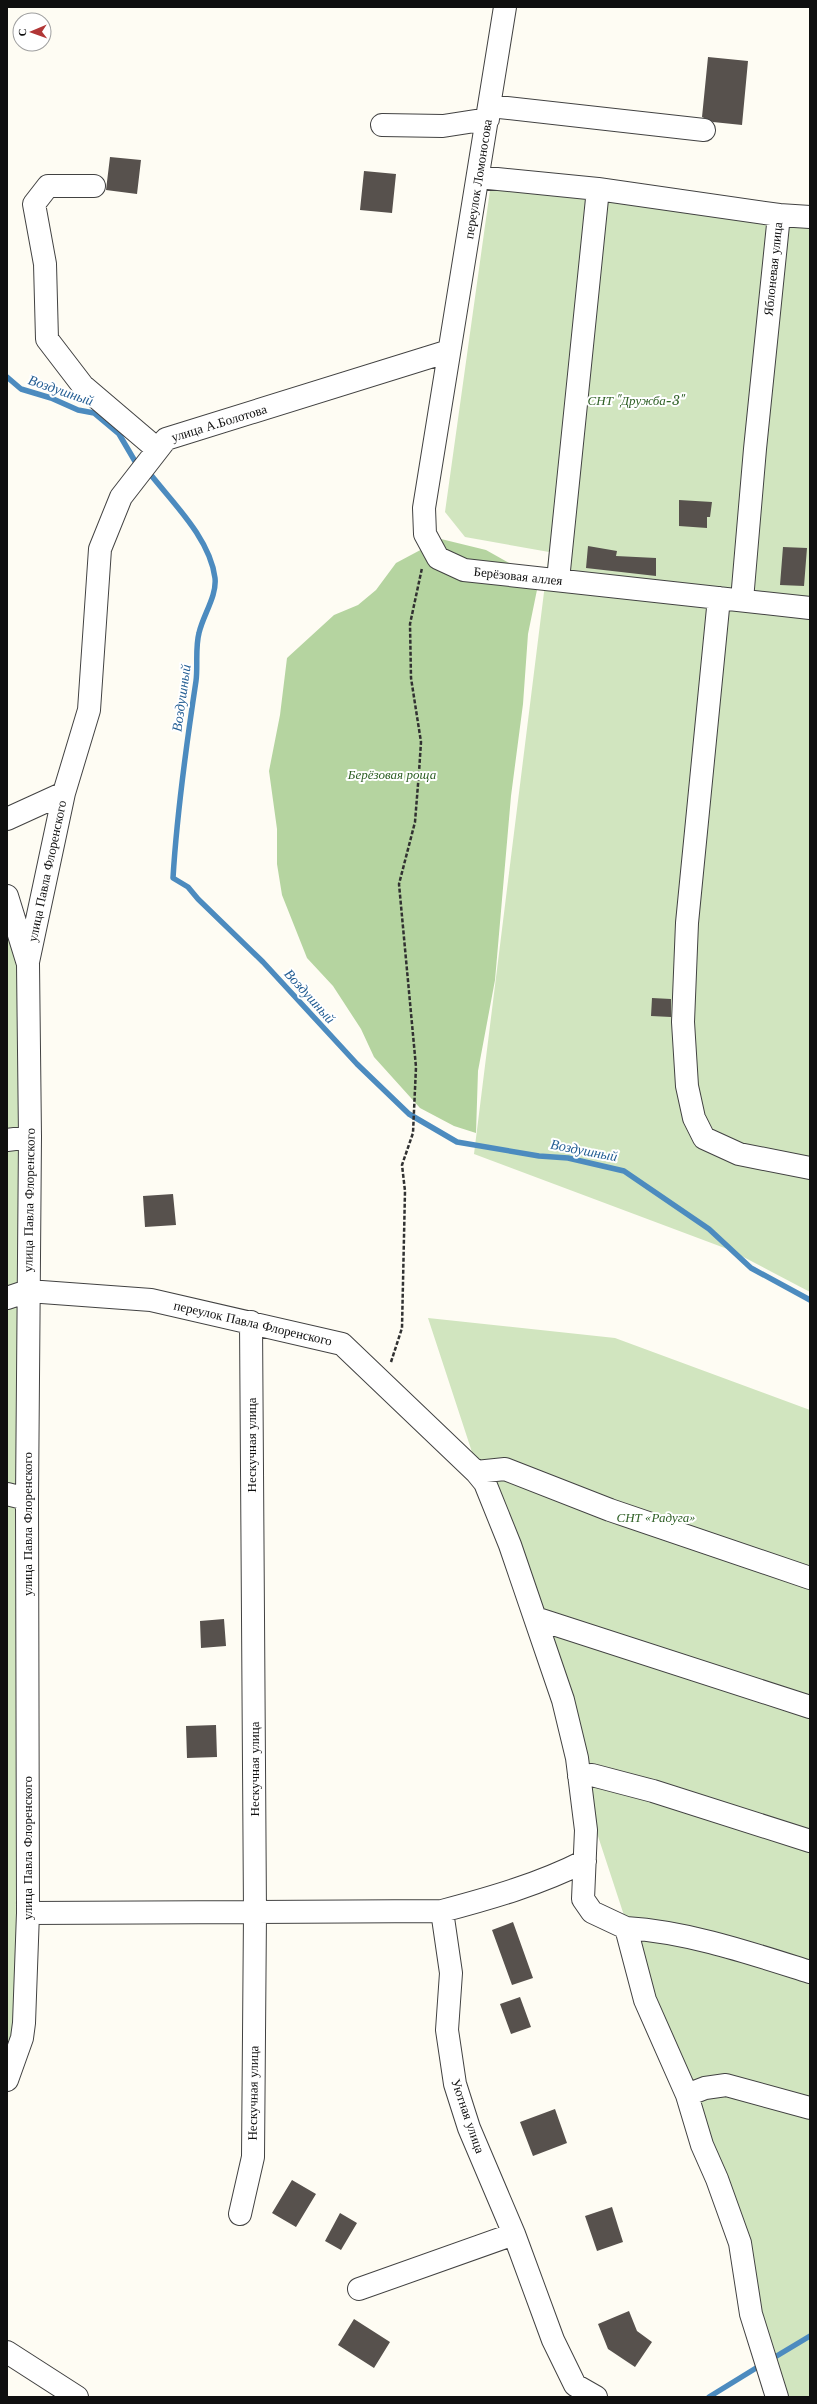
<svg xmlns="http://www.w3.org/2000/svg" width="817" height="2404" viewBox="0 0 817 2404" font-family="'Libre Baskerville',serif">
<rect width="100%" height="100%" fill="#fefcf3"/>
<path fill="#d1e5bf" d="M491 183 810 211V1292L730 1250 474 1154 549 552 465 537 445 512Z
M7 913 24 974 31 1975 7 2084Z
M428 1318 615 1338 810 1410V2397H782Z"/>
<path fill="#b5d4a0" d="M441 539 486 550 539 580 528 634 523 704 511 796 495 980 478 1071 476 1133 454 1126 420 1108 374 1057 361 1029 333 986 307 958 282 895 277 864V829L269 771 280 715 287 658 334 615 358 605 376 590 396 563Z"/>
<g fill="none" stroke-linecap="round" stroke-linejoin="round">
<path stroke="#4c8bbf" stroke-width="5.5" d="M7 377 21 389 51 398 78 410 94 413 119 434 136 463
M151 475C174 504 210 539 215 578 217 596 203 615 199 633 195 648 198 666 196 681 186 747 177 811 173 878L188 887 198 899 263 962 357 1064 409 1114 457 1142 539 1156 568 1158 624 1171 709 1229 751 1268 810 1300
M770 2360 810 2336
M709 2397 761 2365"/>
</g>
<path fill="#57514d" d="M708 57 748 61 742 125 713 122 702 117Z
M110 157 141 160 137 194 106 190Z
M364 171 396 174 392 213 360 210Z
M679 500 712 502 710 517H707V528L679 526Z
M588 546 617 551 616 556 656 558V576L586 568Z
M783 547 807 548 804 586 780 585Z
M652 998 671 999V1017L651 1016Z
M173 1194 176 1225 145 1227 143 1196Z
M224 1619 226 1646 201 1648 200 1621Z
M216 1725 217 1757 187 1758 186 1726Z
M513 1922 533 1978 512 1985 492 1930Z
M520 1997 531 2027 511 2034 500 2004Z
M555 2109 567 2143 533 2156 520 2122Z
M292 2180 316 2194 296 2227 272 2213Z
M612 2207 623 2242 597 2251 585 2216Z
M340 2213 357 2223 341 2250 325 2241Z
M629 2311 637 2331 652 2342 635 2367 608 2349 598 2324Z
M354 2319 390 2342 374 2368 338 2345Z"/>
<g fill="none" stroke-linecap="round" stroke-linejoin="round">
<g stroke="#424242" stroke-width="24">
<path id="minor" d="M505 7 424 508 425 534 438 558 464 570 810 608
M490 106 704 130
M382 125 443 126 488 119
M478 177 598 189 779 215 755 449 742 600
M94 186H48L34 204 45 264 47 339 83 386 157 449
M779 215 810 217
M558 580 598 189
M719 598 687 923 683 1022 687 1086 694 1118 704 1138 739 1154 810 1168
M7 819 64 793
M7 896 28 964 30 1137 27 1499 28 1913 24 2023 22 2038 7 2080
M28 962 64 793 89 710 100 549 121 497 166 439 449 351
M7 1140 30 1137
M7 1298 28 1291 151 1300 342 1344 476 1472 485 1483 510 1545 563 1700 577 1758 586 1830 583 1899 592 1912 626 1928 645 2000 687 2095 702 2145 717 2179 740 2243 751 2314 777 2397
M476 1472 505 1469 610 1510 810 1578
M7 1494 27 1499
M535 1618 810 1707
M579 1776 592 1775 653 1791 810 1841
M585 1861C540 1884 491 1898 442 1911L451 1973 447 2030 455 2084 469 2128 514 2234 553 2340 575 2385 596 2397
M28 1913 442 1911
M626 1928C689 1932 750 1953 810 1972
M687 2095 705 2088 726 2085 810 2108
M240 2214 253 2157 255 1913 251 1322
M359 2289 514 2234
M7 2352 77 2397"/>
</g>
<path stroke="#313131" stroke-width="2.5" stroke-dasharray="4 2" stroke-linecap="butt" d="M391 1362 402 1328 405 1191 402 1165 413 1133 416 1067 399 884 415 822 419 772 421 742 411 678 410 624 422 568"/>
<use href="#minor" stroke="#fff" stroke-width="22"/>
</g>
<g text-anchor="middle" dominant-baseline="central" stroke-width="4" stroke-linejoin="round" paint-order="stroke">
<g font-size="13" fill="#0f0f0f" stroke="#fff">
<text transform="translate(478 179) rotate(-81)">переулок Ломоносова</text>
<text transform="translate(773 269) rotate(-84)">Яблоневая улица</text>
<text transform="translate(219 423) rotate(-17)">улица А.Болотова</text>
<text transform="translate(518 576) rotate(6)">Берёзовая аллея</text>
<text transform="translate(47 871) rotate(-78)">улица Павла Флоренского</text>
<text transform="translate(29 1200) rotate(-89)">улица Павла Флоренского</text>
<text transform="translate(253 1323) rotate(13)">переулок Павла Флоренского</text>
<text transform="translate(251 1445) rotate(-90)">Нескучная улица</text>
<text transform="translate(27 1524) rotate(-90)">улица Павла Флоренского</text>
<text transform="translate(254 1769) rotate(-90)">Нескучная улица</text>
<text transform="translate(27 1848) rotate(-90)">улица Павла Флоренского</text>
<text transform="translate(253 2093) rotate(-89)">Нескучная улица</text>
<text transform="translate(468 2116) rotate(71)">Уютная улица</text>
</g>
<g font-size="13" font-style="italic" fill="#2f6026" stroke="#fff">
<text x="636" y="400">СНТ "Дружба-3"</text>
<text x="392" y="774">Берёзовая роща</text>
<text x="656" y="1517">СНТ «Радуга»</text>
</g>
<g font-size="14" font-style="italic" fill="#255f94" stroke="#fff">
<text transform="translate(61 390) rotate(19)">Воздушный</text>
<text transform="translate(181 698) rotate(-82)">Воздушный</text>
<text transform="translate(310 996) rotate(48)">Воздушный</text>
<text transform="translate(584 1150) rotate(11)">Воздушный</text>
</g>
</g>
<rect width="817" height="2404" fill="none" stroke="#0f0f0f" stroke-width="16"/>
<g transform="translate(32 32) rotate(268)"><circle r="19" fill="#ffffff" stroke="#9f9f9f"/>
<path d="M0-3L7 15L0 10L-7 15Z" fill="#b13636"/>
<text y="-6" font-size="11" font-weight="bold" text-anchor="middle" fill="#0f0f0f">С</text>
</g>
</svg>
